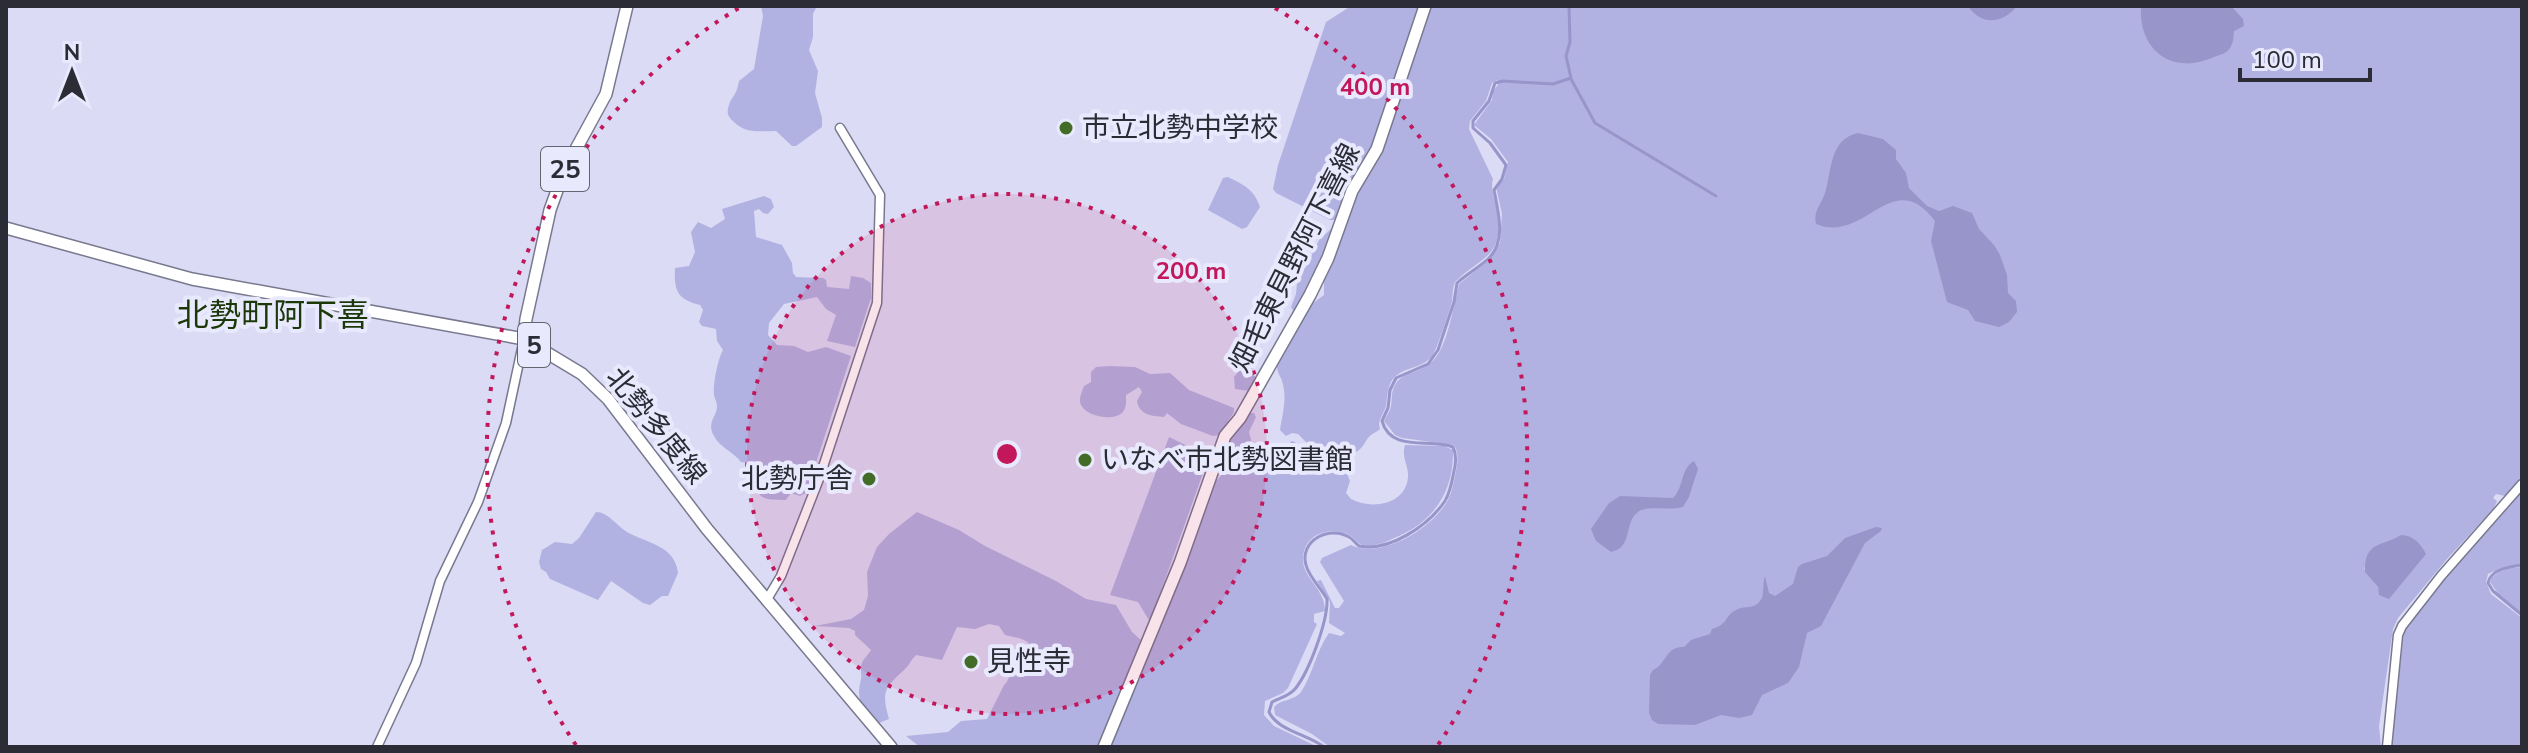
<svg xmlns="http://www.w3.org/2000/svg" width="2528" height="753" viewBox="0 0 2528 753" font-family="'Nunito Sans','Noto Sans JP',sans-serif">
<rect width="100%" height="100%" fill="#dbdbf5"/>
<path fill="#b2b2e2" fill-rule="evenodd" d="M761 6H817L813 14V37L809 50 818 71 815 93 822 118V127L796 146H792L776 131C760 131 746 134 734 122 728 117 726 113 729 105 733 94 736 97 739 81L754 69 763 16Z
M1351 6H1419L1373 149 1338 220H1330L1276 193 1273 189 1278 165 1326 22Z
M1430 6H2522V476L2505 496 2496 494 2493 498 2497 501 2494 508 2447 559 2398 618 2393 629 2379 726 2381 747H1330L1312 734 1275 715 1274 707C1281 699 1294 701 1301 692 1313 674 1316 651 1329 633L1341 636 1345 633 1329 623 1330 602 1317 581 1321 580 1335 608H1339L1344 601 1320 562 1322 558 1351 545C1381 560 1433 528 1448 500 1452 492 1453 484 1455 476 1457 465 1460 454 1454 445L1402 438 1395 435 1384 421C1386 417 1388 414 1390 410 1393 402 1390 393 1395 385 1402 371 1423 374 1436 357 1448 342 1454 304 1459 284L1489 260 1500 243 1502 214 1496 187 1504 179 1508 162 1491 139 1474 125 1492 100 1493 91 1498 85 1497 80 1492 83 1486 101 1470 121 1469 129 1493 179C1490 189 1495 200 1497 210 1505 258 1481 256 1455 282 1452 289 1453 294 1452 301 1450 310 1437 348 1433 355 1424 367 1412 366 1400 373 1387 380 1388 394 1386 406 1384 413 1380 417 1379 424L1380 429C1377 432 1373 433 1370 436 1366 439 1365 444 1362 447 1357 453 1350 454 1344 455 1318 457 1314 450 1298 434L1292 433 1286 436 1280 430C1282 416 1287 400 1283 385 1282 377 1277 374 1277 366L1312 304 1324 295V281L1358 194 1384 145ZM2402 535 2423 549 2380 595 2378 587 2364 568Z
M1228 177C1244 185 1254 189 1260 207L1247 227 1242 229 1208 210 1223 178Z
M764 196 771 199 774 207 768 214 763 213 759 209 754 211 756 237 782 245 792 263 793 273 796 277 823 278 826 280 827 287 849 289 851 276 863 278 871 283V298L855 347 827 341 836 315 826 309 817 297 784 304 769 323 768 335 777 345 794 346 808 352 826 347 851 356 806 493 800 496 791 493 786 500C759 500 753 498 761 470L757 464 741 462C734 452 720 448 714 436 706 422 717 417 717 406 717 401 714 398 714 394 713 384 718 358 723 350L717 341 716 329 702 326 699 322 703 310 700 305C677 299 674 291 675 268L689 266 695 252 691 232 698 222 711 228 725 219 722 209Z
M1331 229 1333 234 1294 312 1291 307 1296 294 1298 273 1306 267 1319 240Z
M1109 366 1135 367 1150 374 1170 373 1189 390 1234 408V412L1219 435 1213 436 1181 424 1167 413 1164 417C1152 416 1139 415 1137 401L1142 392 1139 387 1126 395C1126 401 1127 408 1122 413 1113 421 1087 417 1081 405 1078 399 1082 392 1084 386L1091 382V372L1096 367Z
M1242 367 1248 369 1257 379 1249 391 1235 389 1234 377Z
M1247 413H1254L1256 417 1249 432 1252 444 1236 448 1215 475 1228 440Z
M1169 437 1198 451 1208 459 1150 622 1138 602 1110 595Z
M1291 441 1295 442C1302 449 1306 460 1311 469H1317L1331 462 1345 469 1350 481 1346 493 1351 499C1371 510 1406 505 1408 477 1409 466 1401 457 1405 445L1444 446 1453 450C1454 490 1435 520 1399 536 1390 540 1379 545 1370 546 1358 547 1358 540 1349 535 1333 527 1309 532 1304 551 1297 577 1325 585 1325 611L1314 614V622L1317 624 1288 688 1283 693 1265 701 1264 715 1274 726 1318 747H1109L1212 484C1225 476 1227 462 1238 454L1251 453 1249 465C1256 466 1262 471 1268 470 1280 470 1287 451 1291 441Z
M2522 489V563L2492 572 2488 574 2486 582 2491 594 2522 618V747H2391L2404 630 2448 573Z
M596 512C608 512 616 525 627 532 646 543 675 545 678 573L668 596H662L650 605 643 603 611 581 598 600 550 579 546 572 541 569 539 562 542 550 555 542 572 544 579 538Z
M917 512 959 530 985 546 1056 581 1086 599 1116 605 1132 632 1141 640 1098 747H920L906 736 948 732 961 721 987 719 1004 685C1010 680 1010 671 1015 665 1019 664 1024 664 1027 661 1036 655 1033 644 1024 640 1018 637 1011 637 1005 635L999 626 989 624 975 629 957 627 942 660 916 655C911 660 908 667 903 671 883 689 882 693 889 719L879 723C863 705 855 704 861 679 862 675 860 670 861 666 862 660 868 655 871 650L855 635V631L849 628 815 626 851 619 864 610 868 596 867 572 877 547 889 534Z
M2522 567V613L2499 595 2490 582C2495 570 2510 568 2522 567Z"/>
<path fill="#9795ca" d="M1968 6H2017C2003 24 1981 26 1968 6Z
M2141 6H2231L2243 19 2244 26 2234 31C2233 38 2234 42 2230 48 2226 54 2221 54 2214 57 2173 76 2138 51 2141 6Z
M1858 133 1883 139 1896 150V159L1906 173 1909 188 1927 206 1939 211 1953 206 1972 213 1979 229 1994 245 2000 255 2007 275 2008 293 2016 301 2017 312 2009 322 1999 327 1975 321 1968 310 1947 302 1931 241 1935 221C1892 164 1865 245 1816 224 1813 211 1821 205 1825 193 1832 171 1829 139 1858 133Z
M1694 461 1698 469 1689 497 1683 507C1669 511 1647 505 1638 512 1623 523 1634 547 1611 552L1596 541 1591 529 1609 503 1620 496 1673 498C1684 488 1680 469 1694 461Z
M1876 527 1882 528 1881 531 1865 543 1821 626 1807 633 1799 667 1788 683 1762 695 1752 715 1739 718 1721 715 1695 725 1658 724 1652 720 1649 713 1650 675 1653 670C1667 664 1665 646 1684 647L1691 640 1710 634 1712 629C1729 624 1724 616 1736 610 1745 605 1753 610 1760 601 1765 596 1762 583 1765 576L1769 593 1775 596 1793 584 1798 567 1802 564 1827 556 1845 538Z
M2401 535C2413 535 2421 544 2426 554L2389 599 2379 595 2378 587 2365 572C2364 541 2382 547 2401 535Z"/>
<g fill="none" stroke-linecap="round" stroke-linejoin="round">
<path stroke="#9795ca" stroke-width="3" d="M1571 79 1595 123 1716 196
M2522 565C2509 567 2491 569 2488 583L2493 591 2522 615
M1324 747C1308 734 1278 731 1269 712L1272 702C1280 698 1289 696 1295 689 1309 672 1328 621 1327 599 1321 588 1309 577 1306 565 1299 541 1329 525 1349 537 1353 539 1355 543 1359 546 1389 552 1428 526 1445 501 1450 493 1452 482 1454 471 1456 463 1457 455 1453 447 1430 438 1391 453 1382 421L1388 408 1390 390 1396 378 1428 364 1438 350 1454 302 1457 283C1467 274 1478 268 1488 259 1507 241 1498 212 1494 190L1502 179 1506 165 1490 143 1473 128V121L1489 101 1495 83 1503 81 1553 84 1571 78 1566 56 1570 42 1569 6"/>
<g stroke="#78788f" stroke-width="11">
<path id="minor" d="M766 601 781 576 819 479 877 303 880 195 840 128
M377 747 416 663 440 581 478 502 506 423 524 339
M2387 747 2398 635 2402 626 2441 576 2522 484"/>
</g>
<g stroke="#78788f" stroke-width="14">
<path id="major" d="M6 228 192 279 524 339 582 374 608 399 707 529 891 747
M524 339 526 319 550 210 564 171 606 94 627 6
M1104 747 1180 563 1225 436 1240 418 1310 295 1328 258 1352 191 1377 149 1425 6"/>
</g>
<use href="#minor" stroke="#fff" stroke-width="8"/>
<use href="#major" stroke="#fff" stroke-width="11"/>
</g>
<circle cx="1007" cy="454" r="260" fill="#c2185b" fill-opacity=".12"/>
<g fill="none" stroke="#c2185b" stroke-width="4" stroke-dasharray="4 8">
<circle cx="1007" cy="454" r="260"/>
<path d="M576 745A520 520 0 0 1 739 8M1275 8A520 520 0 0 1 1438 745"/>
</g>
<g fill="#426c28" stroke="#e9e9fe" stroke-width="3">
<circle cx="1066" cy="128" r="8"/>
<circle cx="1085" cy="460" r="8"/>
<circle cx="869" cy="479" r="8"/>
<circle cx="971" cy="662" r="8"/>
</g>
<g text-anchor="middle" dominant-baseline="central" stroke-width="8" stroke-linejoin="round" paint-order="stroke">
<g fill="#e9e9fe" stroke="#656572" stroke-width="2">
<rect x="541" y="147" width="48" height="44" rx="6"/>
<rect x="518" y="323" width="32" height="44" rx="6"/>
</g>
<g font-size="26" font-weight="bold" fill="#2c2c36">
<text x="565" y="169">25</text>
<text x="534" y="345">5</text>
</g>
<g font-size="28" fill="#2c2c36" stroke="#e9e9fe" text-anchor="start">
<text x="1082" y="128">市立北勢中学校</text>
<text x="1101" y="460">いなべ市北勢図書館</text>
<text x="853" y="479" text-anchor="end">北勢庁舎</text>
<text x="987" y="662">見性寺</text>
</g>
<g font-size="28" fill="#2c2c36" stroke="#e9e9fe">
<text transform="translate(1295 258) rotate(-63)">畑毛東貝野阿下喜線</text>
<text transform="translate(656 426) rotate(51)">北勢多度線</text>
</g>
<g font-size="32" fill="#1c3809" stroke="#e9e9fe">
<text x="273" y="315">北勢町阿下喜</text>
</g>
</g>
<circle cx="1007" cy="454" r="12" fill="#c2185b" stroke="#e9e9fe" stroke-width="4"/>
<g font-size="24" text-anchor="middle" font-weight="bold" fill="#c2185b" stroke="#e9e9fe" stroke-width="8" stroke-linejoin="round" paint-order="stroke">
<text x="1375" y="95">400 m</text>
<text x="1191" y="279">200 m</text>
</g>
<rect width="2528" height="753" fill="none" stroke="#2c2c36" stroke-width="16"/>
<g transform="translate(72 72)" stroke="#e9e9fe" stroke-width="6" paint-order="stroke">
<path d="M0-6L14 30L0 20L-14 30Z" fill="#2c2c36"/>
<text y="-12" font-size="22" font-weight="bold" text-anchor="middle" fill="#2c2c36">N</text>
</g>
<path d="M2240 68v12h130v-12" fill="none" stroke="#2c2c36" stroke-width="4"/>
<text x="2252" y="68" font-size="24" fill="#2c2c36" stroke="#e9e9fe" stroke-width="6" paint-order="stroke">100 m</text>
</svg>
